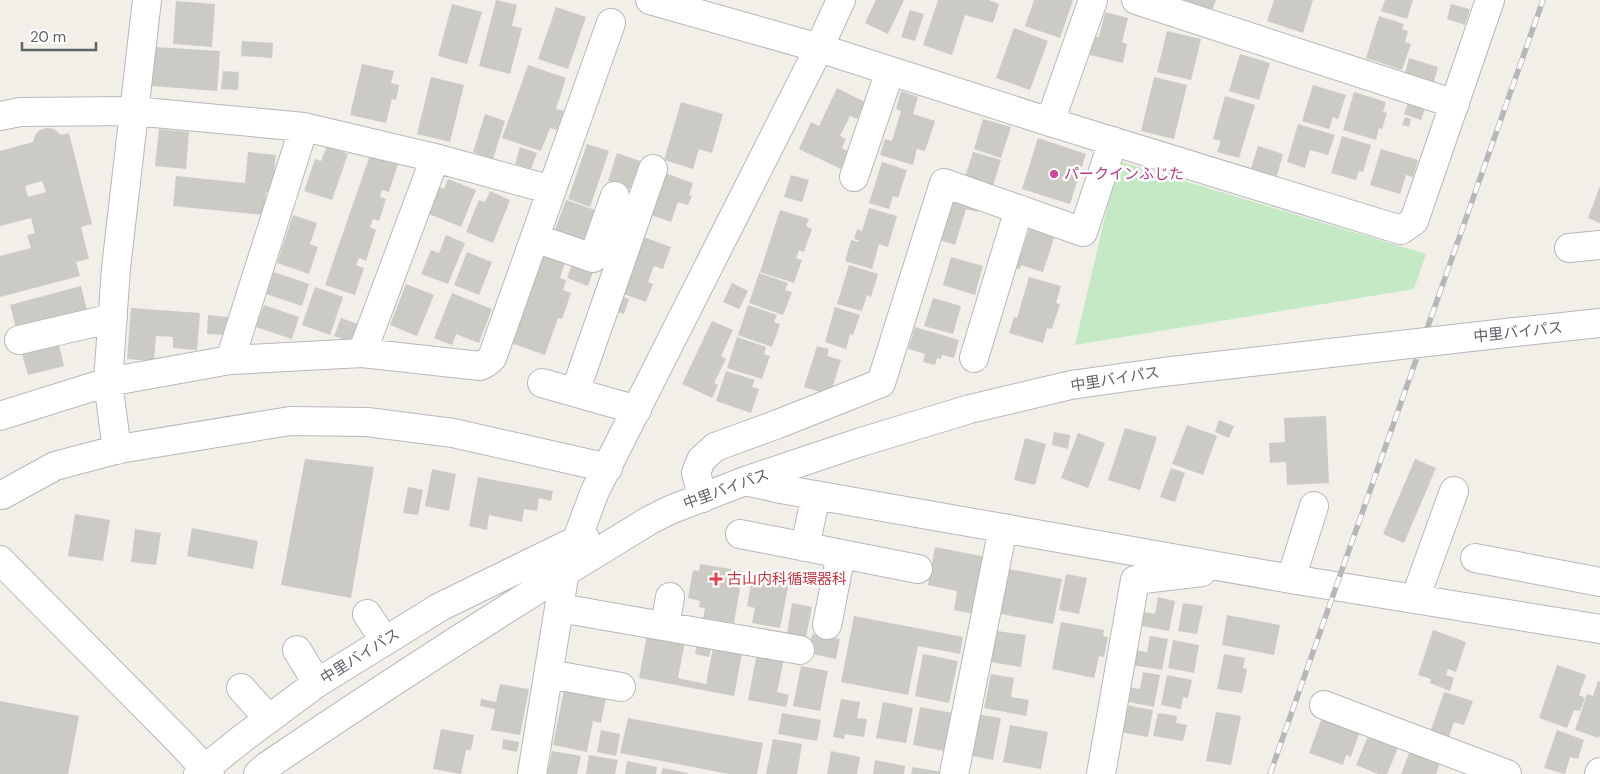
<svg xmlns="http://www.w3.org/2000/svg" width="1600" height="774" viewBox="0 0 1600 774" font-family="'DM Sans','Noto Sans JP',sans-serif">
<rect width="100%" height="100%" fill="#f1efe8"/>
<path fill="#c5e8c5" d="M1118 161 1426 254 1414 289 1075 345Z"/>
<path fill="#cccac5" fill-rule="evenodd" d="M496 0 517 5 512 26 522 28 510 74 479 66Z
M876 0H904L888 34 865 23Z
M938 0H989L999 4 993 23 965 15 952 55 923 45Z
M1034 0H1073L1060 38 1025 26Z
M1171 0H1216L1211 13Z
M1274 0H1313L1303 33 1267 21Z
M1385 0H1413L1407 19 1381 11Z
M176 1 215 4 212 47 173 44Z
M452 4 482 12 467 64 438 56Z
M1451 4 1470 9 1465 25 1447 19Z
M556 7 586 17 568 69 538 59Z
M910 10 924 14 915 41 901 37Z
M1105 12 1128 18 1122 42 1127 44 1123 63 1090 55 1094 36 1099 37Z
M1379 16 1404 24 1402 29 1408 31 1405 42 1411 44 1402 70 1366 58Z
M1014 28 1048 41 1030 90 996 78Z
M1167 31 1201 39 1191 80 1157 72Z
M242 41 273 43 272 58 241 56Z
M155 47 220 51 217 91 152 86Z
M1240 54 1270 63 1259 100 1229 91Z
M1409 58 1438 67 1433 85 1404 76Z
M362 64 394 71 391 83 399 85 396 100 392 99 386 123 350 115Z
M528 65 566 78 556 109 564 111 557 130 550 128 541 151 502 138Z
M223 71 239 72 238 90 221 89Z
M431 77 464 85 450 142 417 134Z
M1154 77 1187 85 1174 139 1141 131Z
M1313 85 1346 95 1338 119 1333 117 1329 129 1302 121Z
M837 88 865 102 857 119 850 116 840 136 846 139 842 148 849 152 841 169 799 149 811 122 819 126Z
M901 91 918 97 913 114 935 121 925 151 917 149 913 165 880 155 885 139 892 141 901 111 896 109Z
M1354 92 1386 102 1383 112 1387 113 1382 129 1379 128 1376 140 1343 130Z
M1225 96 1255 105 1239 158 1217 152 1221 141 1213 139Z
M681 102 723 114 712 153 699 149 693 169 664 160Z
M1408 103 1425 108 1421 120 1404 114Z
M485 114 505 121 493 159 473 152Z
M1405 117 1411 119 1409 127 1402 125Z
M983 119 1011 127 1001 158 974 149Z
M1298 124 1335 135 1328 155 1310 150 1305 168 1287 162Z
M47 128 54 129 61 135 69 133 92 224 81 227 89 259 76 262 80 276 0 297V256L31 248 27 235 35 233 31 218 0 226V151L33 142 35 135 40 130ZM42 181 46 192 28 197 25 186Z
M159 129 189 132 186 169 155 166Z
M1342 136 1371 145 1363 172 1359 171 1356 180 1331 173Z
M1038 138 1086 154 1070 204 1022 189Z
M587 144 609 151 590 207 568 199Z
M327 146 348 154 332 200 304 191 315 159 321 161Z
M1258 146 1283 154 1277 176 1251 168Z
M520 147 537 153 531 169 515 164Z
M1381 149 1418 160 1413 177 1406 175 1400 194 1370 185Z
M248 152 276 155 272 192H266L264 215 173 206 176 176 245 183Z
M973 152 1001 160 992 189 964 180Z
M617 153 640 161 630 189 608 181Z
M370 155 398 164 389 192 382 190 380 197 386 199 379 221 373 219 370 227 376 230 366 261 359 258 356 265 364 268 355 295 325 285Z
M882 162 907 170 898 198 893 196 889 209 869 203Z
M662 172 693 183 689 195 692 196 688 205 678 202 671 222 645 213Z
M791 175 809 180 802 202 784 197Z
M448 179 476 190 461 227 424 212 435 185 444 189Z
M1600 186V223L1588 218Z
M490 191 510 200 493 243 466 232 479 200 485 202Z
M947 196 979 205 977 212 966 209 955 245 934 238Z
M566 200 595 210 583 241 553 235Z
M869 208 897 216 888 247 879 244 872 269 845 261 851 240 859 242V240L854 239 857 229 862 231Z
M780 210 809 219 806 226 812 229 804 252 799 250 796 258 802 260 794 283 760 272Z
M293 215 317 223 310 244 318 247 309 274 277 263Z
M1031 224 1056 232 1043 272 1021 265 1020 269 1010 266 1014 252 1021 254Z
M446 235 465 243 448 284 421 274 431 250 439 253Z
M638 235 671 247 663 269 654 266 648 282 653 284 646 302 618 292Z
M544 249 567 257 560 278 566 280 563 290 571 293 562 319 558 318 545 355 511 343Z
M467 252 492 262 479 295 454 285Z
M951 257 983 266 975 295 943 285Z
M574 259 595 266 588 286 567 278Z
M849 265 878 274 871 297 867 295 862 311 837 304Z
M274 272 309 284 302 306 266 294Z
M759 273 788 283 785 290 792 292 783 315 749 303Z
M1029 277 1061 286 1056 303 1060 304 1052 329 1047 328 1043 343 1009 333 1014 317 1017 318Z
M732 283 748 291 739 309 723 302Z
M406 284 434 295 417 336 390 325Z
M81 286 89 318 18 336 10 305Z
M315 287 343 297 330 335 302 325Z
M452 293 492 309 479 343 456 334 452 345 434 338Z
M618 295 629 299 624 314 613 311Z
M933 298 961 306 953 334 924 326Z
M264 305 299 317 292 339 256 327Z
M748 305 777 315 774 322 780 324 772 347 738 335Z
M835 307 860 315 853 335 850 334 846 349 825 342Z
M131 308 200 313 197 350 173 348V337L156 336 154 361 127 359Z
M208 315 228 317 226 335 207 334Z
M341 318 358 324 351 342 334 336Z
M712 321 733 330 721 356 726 359 714 383 718 385 712 398 682 384Z
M915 327 959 340 954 358 942 355 941 359 937 358 935 365 923 362 925 354 908 349Z
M57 337 64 366 28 375 20 347Z
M737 337 766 347 764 354 770 356 762 379 727 368Z
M817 346 829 349 827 356 841 360 830 395 804 387Z
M726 371 755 380 752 387 759 389 751 413 716 401Z
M1326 416 1329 483 1287 485 1286 462 1270 463 1269 443 1285 442 1284 418Z
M1219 420 1234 426 1229 438 1215 432Z
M1187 425 1217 436 1203 475 1172 464Z
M1125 428 1157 437 1140 490 1108 480Z
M1054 432 1070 435 1068 449 1052 445Z
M1078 433 1105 443 1088 488 1061 478Z
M1025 438 1046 444 1035 485 1014 480Z
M305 459 374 467 351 598 281 585Z
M1415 459 1436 468 1404 543 1383 534Z
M1171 468 1185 473 1175 502 1160 497Z
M432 469 456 474 449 511 425 506Z
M478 477 553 491 551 501 539 498 537 511 524 509 522 522 489 515 487 530 469 526Z
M408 487 423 490 418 515 403 513Z
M75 514 110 520 103 561 68 556Z
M192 528 258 541 253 569 187 556Z
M135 529 161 533 156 565 131 562Z
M935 547 986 557 975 614 954 610 957 591 928 585Z
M700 564 743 571 734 623 703 618 705 608 699 607 700 601 688 598 693 570 699 571Z
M1004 568 1062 579 1053 624 996 613Z
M753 572 790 578 780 628 752 623 755 608 747 606Z
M1066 574 1087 578 1079 614 1059 610Z
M1158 597 1175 601 1169 631 1137 625 1140 611 1155 614Z
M792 603 812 607 806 637 787 634Z
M1183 603 1203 606 1197 634 1178 631Z
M1227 615 1280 625 1274 655 1222 645Z
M854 616 963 637 960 654 918 646 908 695 841 682Z
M1061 622 1104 630 1103 636 1108 637 1104 657 1099 656 1094 678 1052 669Z
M1433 630 1466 642 1456 672 1448 669 1446 675 1454 678 1450 691 1430 683 1431 679 1418 675Z
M997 631 1026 635 1021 667 991 662Z
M812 634 840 639 836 659 808 653Z
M647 635 685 642 678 678 706 684 713 648 742 654 734 696 639 678Z
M1150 636 1168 639 1162 670 1132 665 1134 650 1147 652Z
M698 640 712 642 709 657 695 654Z
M1173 640 1199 645 1194 673 1168 668Z
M758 648 784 659 777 692 789 695 786 707 748 700Z
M923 654 958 661 949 703 915 696Z
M1224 654 1245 658 1243 668 1247 669 1242 693 1217 689Z
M1557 665 1586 675 1579 695 1585 698 1580 711 1574 710 1567 728 1539 718Z
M801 666 828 671 820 711 793 706Z
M1143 672 1160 675 1154 707 1124 701 1127 687 1140 689Z
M991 674 1014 678 1011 697 1029 700 1026 716 984 708Z
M1167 675 1192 680 1188 698 1183 697 1181 709 1161 705Z
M1598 681 1600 682V734L1599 738 1575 730 1587 694 1593 696Z
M500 684 529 689 520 735 491 730 495 709 480 706 481 699 496 702Z
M564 690 606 698 601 723 593 721 587 752 553 745Z
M1444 692 1473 701 1464 725 1454 722 1448 739 1430 733Z
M841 699 860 702 857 718 867 719 864 737 845 734 844 739 833 737Z
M0 701 79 716 68 774H0Z
M883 702 913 708 906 743 876 738Z
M1126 705 1153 710 1148 737 1120 732Z
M920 707 958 714 950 752 913 745Z
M1325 709 1360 731 1351 757 1346 755 1343 765 1309 753Z
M1216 712 1241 716 1231 765 1206 761Z
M782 713 821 720 817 741 778 734Z
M1158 713 1177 716 1176 723 1187 725 1183 741 1153 736Z
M976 714 1001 718 993 760 968 755Z
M628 718 763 743 757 774H729L620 753Z
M1010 725 1048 732 1041 769 1003 762Z
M441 729 474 735 471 750H466L461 774 433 769Z
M1371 729 1401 741 1387 774H1378L1356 765Z
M601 730 620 734 616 756 597 752Z
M1557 730 1584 740 1578 759 1570 757 1565 774 1544 768Z
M503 739 519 742 517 752 502 749Z
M773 739 802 744 797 774H766Z
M1411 748 1441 760 1436 774H1401Z
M552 751 581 756 577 774H547Z
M831 751 860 757 857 774H827Z
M589 755 618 760 615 774H586Z
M875 760 905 766 904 774H873Z
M627 761 657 767 656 774H625Z
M913 767 948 773V774H911Z
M663 768 688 773V774H661Z"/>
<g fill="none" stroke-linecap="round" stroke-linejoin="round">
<g stroke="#b5b8bc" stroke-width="30">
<path id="minor" d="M650 0 819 48 1050 122 1401 230 1414 221 1490 0
M1136 0 1455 104
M0 116 20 112 133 111 304 127 435 158 552 190
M1050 122 1093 0
M854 177 890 71
M535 238 593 258 615 196
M1569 248 1600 245
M1515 332 1600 323
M19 340 113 318
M362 353 435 158
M974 358 1019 209
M230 360 304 127
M542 383 637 410
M575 392 653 169
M0 416 108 382 230 360 362 353 480 366 486 363 492 358 611 23
M117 450 108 382 116 268 147 0
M745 481 781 489 1291 579 1600 629
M2 495 55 466 119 449 290 421 367 422 453 433 608 468
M703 498 696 473 701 460 715 447 778 424 881 383 944 183 1083 232 1113 141
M740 534 918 569
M805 547 816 495
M1475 558 1600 582
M0 560 178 740 210 774
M1291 579 1314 506
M1415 599 1454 491
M560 608 800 650
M367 614 385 641
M827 625 841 554
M665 626 670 597
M297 650 317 683
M549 674 621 687
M241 688 269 719
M1324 705 1507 774
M198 774 243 738 317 683 385 641 440 607 577 540 585 538
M258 774 267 766C392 681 520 599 650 520L670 510 745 481 861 442 970 409 1071 385 1163 372 1330 353
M532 774 565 571 595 491 819 48 841 0
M954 774 1003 528
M1101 774 1135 580 1202 572
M1599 774 1600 772"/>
</g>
<use href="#minor" stroke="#fff" stroke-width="28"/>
<g stroke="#b6b7b8" stroke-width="5.5">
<path id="rail" d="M1270 774 1543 0"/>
</g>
<use href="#rail" stroke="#fff" stroke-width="4" stroke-dasharray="11" stroke-linecap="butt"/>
<g stroke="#b5b8bc" stroke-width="30" stroke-linecap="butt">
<path id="minor-bridge" d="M1330 353 1515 332"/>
</g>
<use href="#minor-bridge" stroke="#fff" stroke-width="28"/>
</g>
<circle fill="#d1479c" stroke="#fff" stroke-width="2" cx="1054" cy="174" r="5"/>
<path fill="#e0444e" stroke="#fff" stroke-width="2" d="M713.5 571.5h5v5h5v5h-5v5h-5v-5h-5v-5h5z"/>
<g text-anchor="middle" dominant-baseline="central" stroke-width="5" stroke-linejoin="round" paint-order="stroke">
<g font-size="15" fill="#b23c85" stroke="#fff" text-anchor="start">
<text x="1064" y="174">パークインふじた</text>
</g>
<g font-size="15" fill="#5f6368" stroke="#fff">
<text transform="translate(1518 332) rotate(-6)">中里バイパス</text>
<text transform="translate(1115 379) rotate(-9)">中里バイパス</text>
<text transform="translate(726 489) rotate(-20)">中里バイパス</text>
<text transform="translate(360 656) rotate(-32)">中里バイパス</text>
</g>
<g font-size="15" fill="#be3a42" stroke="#fff" text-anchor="start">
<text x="727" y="579">古山内科循環器科</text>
</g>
</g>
<path d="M22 42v8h74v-8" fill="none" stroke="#5f6368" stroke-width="2.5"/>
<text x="30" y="42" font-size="15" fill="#5f6368" stroke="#ffffff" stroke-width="4" paint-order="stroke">20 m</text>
</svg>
